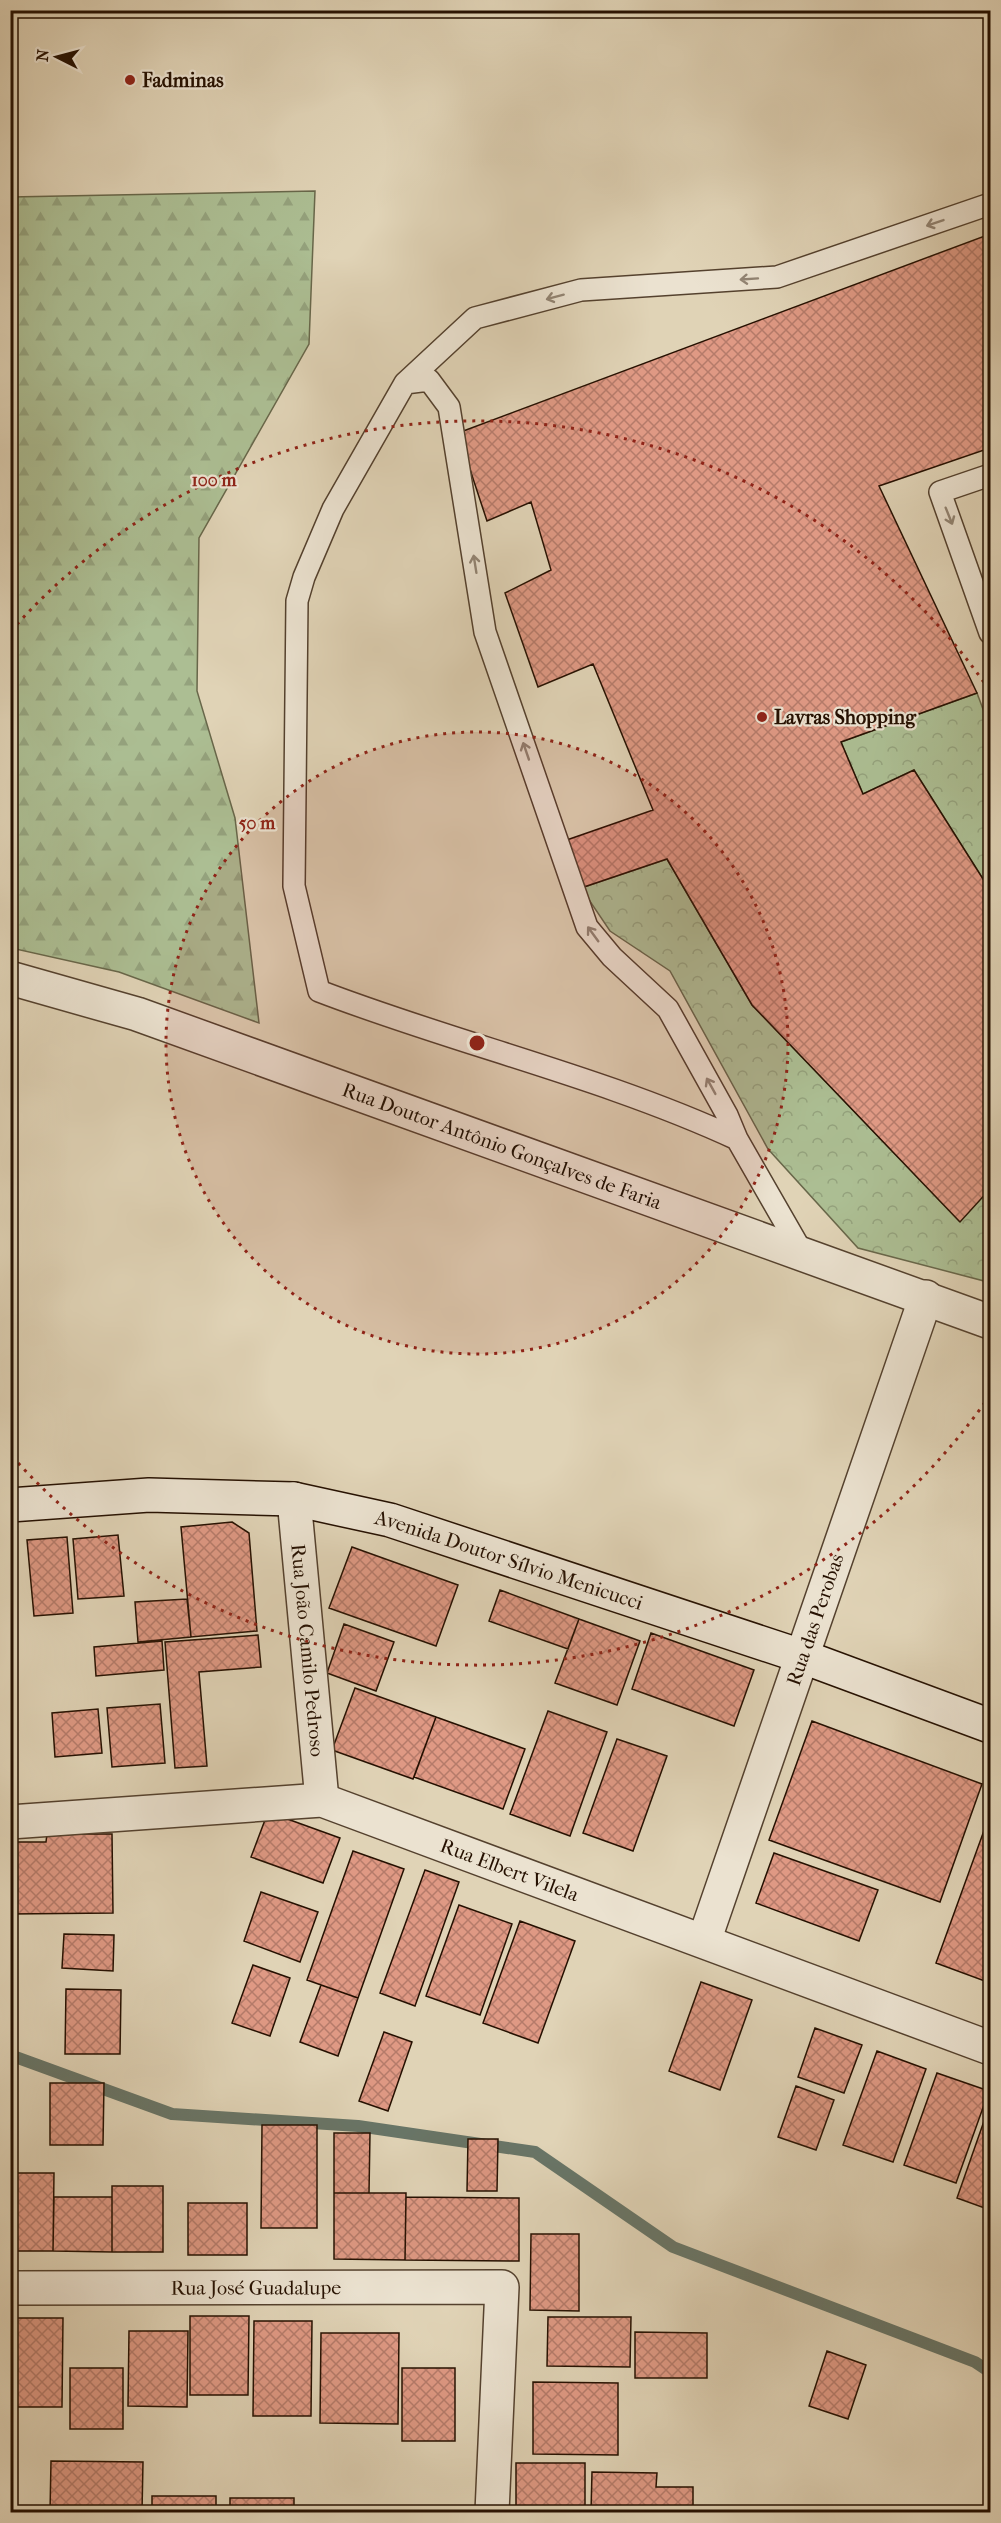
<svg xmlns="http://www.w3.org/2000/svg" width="1001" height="2523" viewBox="0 0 1001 2523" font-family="'IM FELL French Canon',serif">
<defs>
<pattern id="forest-firs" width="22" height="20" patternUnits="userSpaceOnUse" patternTransform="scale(1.5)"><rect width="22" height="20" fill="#acbe93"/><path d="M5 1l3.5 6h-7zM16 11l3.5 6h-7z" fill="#94a27d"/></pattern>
<pattern id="park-crowns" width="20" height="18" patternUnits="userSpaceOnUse" patternTransform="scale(1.5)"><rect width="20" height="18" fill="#acbe93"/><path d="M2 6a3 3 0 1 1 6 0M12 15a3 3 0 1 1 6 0" fill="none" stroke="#94a27d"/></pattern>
<pattern id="building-cross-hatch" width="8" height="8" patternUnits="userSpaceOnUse" patternTransform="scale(1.5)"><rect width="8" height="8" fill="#df9984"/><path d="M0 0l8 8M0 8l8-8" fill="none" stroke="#b57b6a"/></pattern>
</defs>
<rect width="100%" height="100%" fill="#e0d3b6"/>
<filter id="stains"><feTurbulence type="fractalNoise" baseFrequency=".00333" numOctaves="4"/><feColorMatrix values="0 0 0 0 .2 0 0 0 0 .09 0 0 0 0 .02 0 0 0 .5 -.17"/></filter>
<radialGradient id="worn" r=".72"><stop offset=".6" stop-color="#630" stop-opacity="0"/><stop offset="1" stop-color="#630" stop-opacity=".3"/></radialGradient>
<path fill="url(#forest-firs)" stroke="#68674a" stroke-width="1.5" d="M315 191 309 344 199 538 197 691 235 818 259 1023 119 972 11 948V197Z"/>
<path fill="url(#park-crowns)" stroke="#68674a" stroke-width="1.5" d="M977 693 990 728V890L914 770 863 794 841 742Z
M667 859 752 1005 959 1221 990 1189V1278L988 1282 858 1248 768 1149 670 971 610 931 581 888Z"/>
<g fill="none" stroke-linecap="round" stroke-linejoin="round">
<path stroke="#687567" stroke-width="12" d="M10 2055 172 2114 358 2126 535 2152 673 2247 975 2362 990 2372"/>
</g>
<path fill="url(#building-cross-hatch)" stroke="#251001" stroke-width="1.5" d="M990 234V448L879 486 977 693 841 742 863 794 914 770 990 890V1189L960 1222 752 1005 667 859 581 888 561 842 653 810 593 664 538 687 505 593 551 570 531 502 487 521 458 433Z
M232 1522 249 1533 257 1631 191 1637 181 1527Z
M118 1535 124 1596 78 1599 73 1539Z
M67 1537 73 1613 34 1616 27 1540Z
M352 1547 458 1585 436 1646 329 1608Z
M500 1590 579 1619 568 1649 489 1621Z
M187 1599 191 1637 138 1642 135 1602Z
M579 1619 640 1641 617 1705 555 1683Z
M344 1624 394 1642 376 1691 327 1673Z
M651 1633 754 1670 734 1726 632 1689Z
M258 1635 261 1667 199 1672 207 1766 175 1768 165 1642Z
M162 1641 164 1670 96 1676 94 1647Z
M355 1688 436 1717 413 1779 332 1750Z
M160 1704 165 1763 112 1767 107 1708Z
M98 1709 102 1753 55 1757 52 1713Z
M548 1711 607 1732 570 1836 510 1814Z
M436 1717 525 1749 503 1809 414 1777Z
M812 1721 982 1784 940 1902 769 1840Z
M617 1739 667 1756 633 1851 583 1833Z
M268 1812 340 1838 323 1883 251 1857Z
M990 1814V1983L936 1963Z
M47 1834H112L113 1913 10 1914V1842H46Z
M353 1851 404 1869 358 1998 307 1980Z
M774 1853 878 1890 859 1941 756 1903Z
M425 1870 459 1882 415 2006 380 1993Z
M261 1892 318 1912 300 1962 244 1941Z
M459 1905 512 1924 480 2015 426 1996Z
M520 1921 575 1941 538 2043 483 2023Z
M64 1934 114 1935 113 1971 62 1968Z
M253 1965 290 1978 270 2036 232 2023Z
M701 1982 752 2000 720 2090 669 2071Z
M321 1985 358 1998 338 2056 300 2042Z
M66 1989 121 1990 120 2054H65Z
M815 2028 862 2045 844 2093 798 2077Z
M384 2032 412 2042 388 2111 359 2101Z
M877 2051 926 2069 893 2162 843 2145Z
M937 2073 989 2091 956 2183 904 2165Z
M50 2083H104L103 2145H50Z
M796 2086 834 2100 816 2150 778 2137Z
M990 2104V2210L957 2198Z
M262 2125H317V2228H261Z
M334 2133H370L369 2193H334Z
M468 2139H498L497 2191H467Z
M10 2173H54L53 2251H10Z
M112 2186H163V2252H112Z
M334 2193H406L405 2260 334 2259Z
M54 2197H112V2252L53 2251Z
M406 2197 519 2198V2261L405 2260Z
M188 2203H247V2255H188Z
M531 2234H579V2311L530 2310Z
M190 2316H249L248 2395H190Z
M548 2317H631L630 2367 547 2366Z
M10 2318H63L62 2407H10Z
M254 2321H312L311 2416H253Z
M129 2331H188L187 2407 128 2406Z
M635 2332 707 2333V2378H635Z
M321 2333H399L398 2424 320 2423Z
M827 2351 866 2365 848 2419 809 2406Z
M70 2368H123V2429H70Z
M402 2368H455V2441H402Z
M533 2382 618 2383V2455L533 2454Z
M51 2461 143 2462 142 2512H50Z
M516 2463H585V2512H516Z
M592 2472 657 2473 656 2487H693V2512H591Z
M152 2496H216V2512H152Z
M230 2498H294V2512H230Z"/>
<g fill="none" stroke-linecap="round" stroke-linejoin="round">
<g stroke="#54412e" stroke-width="24">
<path id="lane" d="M405 383 475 318 581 290 777 277 990 204
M990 475 940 492 990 633
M737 1139C603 1077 457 1044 319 991L294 886 297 601 304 577 333 509 405 383 429 380 449 407 485 632 587 927 612 957 668 1009 727 1115 737 1139 803 1254"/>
</g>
<g stroke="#54412e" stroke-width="36">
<g id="street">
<path id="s1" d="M10 978 137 1014 990 1322"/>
<path id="s2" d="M294 1499 322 1800"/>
<path id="s3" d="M10 1822 322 1800 990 2048"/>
<path id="s4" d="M704 1941 926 1297"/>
<path id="s5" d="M10 2288 502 2287 492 2512"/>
</g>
</g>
<g stroke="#251001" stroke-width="36">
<g id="secondary">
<path id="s6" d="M10 1505 149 1495 294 1499 390 1520 801 1656 990 1726"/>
</g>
</g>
<use href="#lane" stroke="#ebe2d0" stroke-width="21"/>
<use href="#street" stroke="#ebe2d0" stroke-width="33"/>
<use href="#secondary" stroke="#ebe2d0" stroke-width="33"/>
</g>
<defs><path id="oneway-shaft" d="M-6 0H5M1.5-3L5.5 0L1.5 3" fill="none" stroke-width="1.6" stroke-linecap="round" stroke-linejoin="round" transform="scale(1.5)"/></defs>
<g stroke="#928473">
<use href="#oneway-shaft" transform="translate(935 223) rotate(161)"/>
<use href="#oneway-shaft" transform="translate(749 279) rotate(176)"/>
<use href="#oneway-shaft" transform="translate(555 297) rotate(165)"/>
<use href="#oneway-shaft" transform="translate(949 516) rotate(68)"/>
<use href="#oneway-shaft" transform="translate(475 564) rotate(-99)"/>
<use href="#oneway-shaft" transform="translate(526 751) rotate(-109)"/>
<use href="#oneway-shaft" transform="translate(593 934) rotate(-126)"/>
<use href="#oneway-shaft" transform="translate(711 1086) rotate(-119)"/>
</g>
<circle cx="477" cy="1043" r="311" fill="#8f2418" fill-opacity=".12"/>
<g fill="none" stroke="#8f2418" stroke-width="3" stroke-dasharray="3 6">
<circle cx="477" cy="1043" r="311"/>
<path d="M990 1395A622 622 0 0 1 11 1455M11 631A622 622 0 0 1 990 691"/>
</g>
<g fill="#8f2418" stroke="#ebe2d0" stroke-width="2">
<circle cx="130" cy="80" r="6"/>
<circle cx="762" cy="717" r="6"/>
</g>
<g text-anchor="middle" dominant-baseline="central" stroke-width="4.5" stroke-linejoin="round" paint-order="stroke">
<g font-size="20" font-weight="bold" fill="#251001" stroke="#ebe2d0" text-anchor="start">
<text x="142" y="80">Fadminas</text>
<text x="774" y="717">Lavras Shopping</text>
</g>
<g font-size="20" fill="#251001" stroke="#ebe2d0">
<text stroke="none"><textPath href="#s1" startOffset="520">Rua Doutor Antônio Gonçalves de Faria</textPath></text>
<text stroke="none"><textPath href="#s6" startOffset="508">Avenida Doutor Sílvio Menicucci</textPath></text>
<text stroke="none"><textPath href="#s4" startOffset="340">Rua das Perobas</textPath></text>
<text stroke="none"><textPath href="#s2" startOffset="152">Rua João Camilo Pedroso</textPath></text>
<text stroke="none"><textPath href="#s3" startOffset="513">Rua Elbert Vilela</textPath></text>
<text stroke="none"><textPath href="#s5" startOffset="246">Rua José Guadalupe</textPath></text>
</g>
</g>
<circle cx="477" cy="1043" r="9" fill="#8f2418" stroke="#ebe2d0" stroke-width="3"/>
<g font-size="18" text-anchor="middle" font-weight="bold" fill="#8f2418" stroke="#ebe2d0" stroke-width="4.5" stroke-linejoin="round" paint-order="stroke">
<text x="214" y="486">100 m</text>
<text x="257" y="829">50 m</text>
</g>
<rect width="1001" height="2523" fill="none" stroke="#e0d3b6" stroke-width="36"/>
<rect x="12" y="12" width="977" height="2499" fill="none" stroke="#251001" stroke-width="3"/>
<rect x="18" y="18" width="965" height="2487" fill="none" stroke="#251001" stroke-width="1.5"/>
<g transform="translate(57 57) rotate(276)" stroke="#ebe2d0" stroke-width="4.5" paint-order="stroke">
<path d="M0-4.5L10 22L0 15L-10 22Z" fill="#251001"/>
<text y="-9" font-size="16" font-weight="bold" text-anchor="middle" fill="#251001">N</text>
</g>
<rect width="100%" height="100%" filter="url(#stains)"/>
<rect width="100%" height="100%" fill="url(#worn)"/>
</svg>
